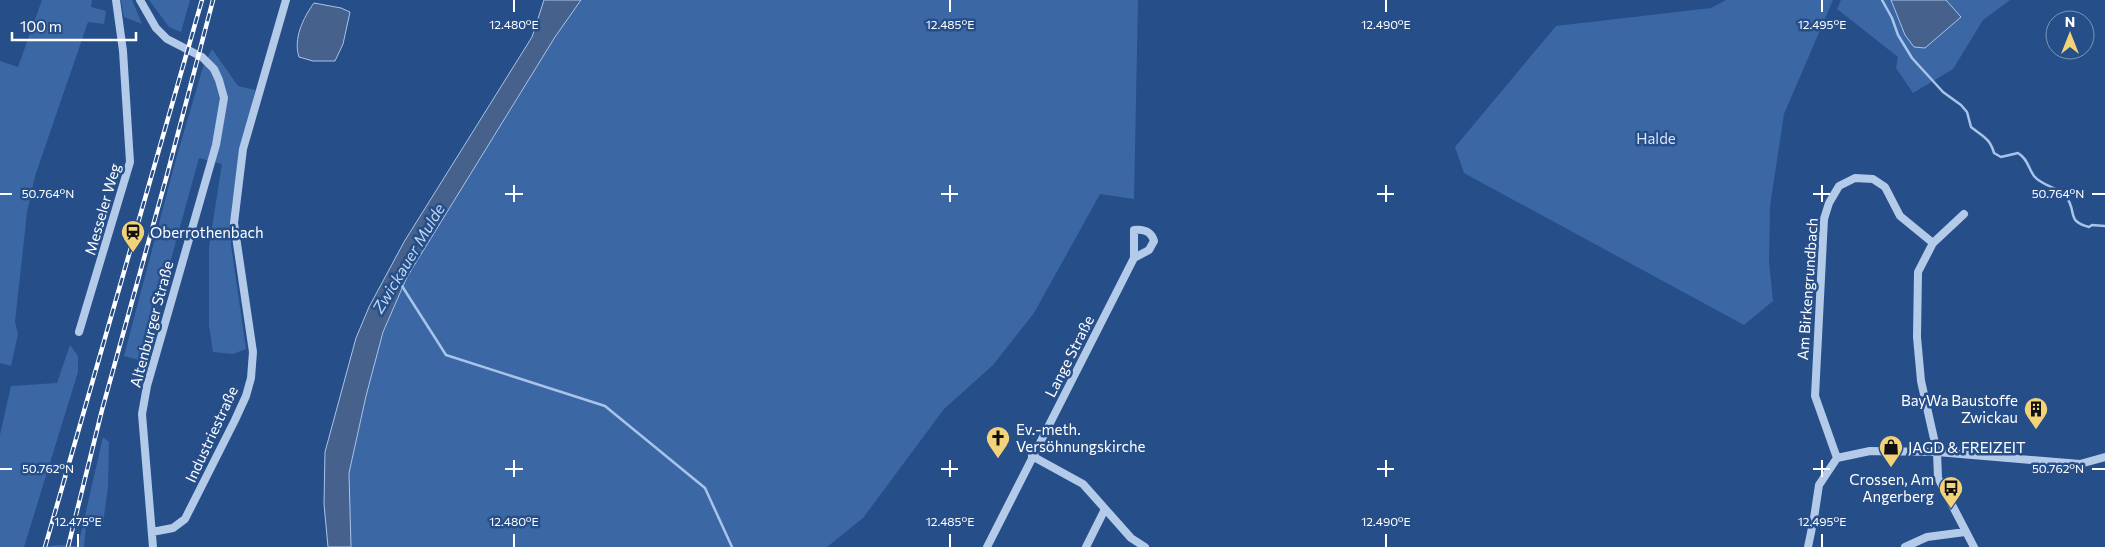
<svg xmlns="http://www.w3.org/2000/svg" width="2105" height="547" viewBox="0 0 2105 547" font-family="Commissioner,sans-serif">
<rect width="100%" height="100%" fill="#264e89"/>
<path fill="#3b68a5" d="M42 0H92L91 7 106 11 104 24 88 22 35 176 27 212 15 322 18 334 11 366 0 363V61L18 67Z
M121 0H132L142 24 124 17Z
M149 0H190L181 32 169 27Z
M581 0H1138L1134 199 1100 194 1034 313 993 365 944 409 863 518 827 547H351L349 473 366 396 383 332 407 277 555 37Z
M1726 0H1833L1784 114 1770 206 1769 262 1773 301 1744 325 1464 173 1455 147 1556 26 1711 8Z
M1841 0H2010L1983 20 1953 69 1913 93 1896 68 1898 57 1837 9Z
M212 49 238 86 255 90 232 204 231 245 246 349 233 354 213 352 209 325V247L222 164 199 158 143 361 124 356 176 159 203 67Z
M70 345 78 356V372L24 547H0V435L11 386 57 383Z
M103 437 109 442 108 487 103 524 86 525 84 547H43L59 545 78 546Z"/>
<path fill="#46628c" stroke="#a8c4ea" d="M544 0H581L555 37 407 277 383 332 366 396 349 473 351 547H328L324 504 325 452 356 338 369 307 404 242 532 37Z
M1891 0H1946L1961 17 1925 48 1914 47 1905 35Z
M314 3 341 8 350 12 343 44 335 61H313L299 57C293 39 303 18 314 3Z"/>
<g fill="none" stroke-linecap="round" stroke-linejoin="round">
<path stroke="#a8c4ea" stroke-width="2.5" d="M1882 0 1892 18 1898 35 1912 58 1943 92 1961 105 1967 112 1971 127C1982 136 1990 138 1994 153L2001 157 2018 153C2028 159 2028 168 2034 176 2043 187 2058 186 2067 198 2077 212 2066 221 2089 227L2092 225 2105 226
M402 286 446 355 605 406 705 488 732 547"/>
<path stroke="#b3cae9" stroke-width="8" d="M140 0 156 28 167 39 202 57 214 69 219 80 224 98 216 145 147 386 142 414 153 547
M1964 214 1933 243 1918 272 1917 337 1921 381 1937 452 1938 478 1974 547
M79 332 130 162 123 51 116 0
M1032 456 1083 484 1131 538 1145 547
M1837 458 1815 396 1824 219 1829 203 1839 186 1855 178 1873 179 1885 187 1900 216 1933 243
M152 532 173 528 185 519 235 420 246 396 251 378 253 352 234 223 243 149 286 0
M987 547 1134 258V230C1144 229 1151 231 1154 241L1149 250 1134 258
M1086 547 1105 509
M1808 547 1814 518 1819 485 1837 458 1870 451 1937 452 2080 464 2105 457
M1905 547 1927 537 1965 532"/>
<g stroke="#fff" stroke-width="4.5">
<path id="rail" d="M45 547 202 0
M68 547 102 410 167 175 213 0"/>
</g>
<use href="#rail" stroke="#264e89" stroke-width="2.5" stroke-dasharray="8" stroke-linecap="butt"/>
</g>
<path fill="none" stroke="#fff" stroke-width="2" d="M514 0V12M950 0V12M1386 0V12M1822 0V12M514 185V202M950 185V202M1386 185V202M1822 185V202M0 194H12M505 194H523M941 194H958M1377 194H1394M1813 194H1830M2092 194H2105M514 460V477M950 460V477M1386 460V477M1822 460V477M0 469H12M505 469H523M941 469H958M1377 469H1394M1813 469H1830M2092 469H2105M78 534V547M514 534V547M950 534V547M1386 534V547M1822 534V547"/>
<defs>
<g id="station-pin" transform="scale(1.25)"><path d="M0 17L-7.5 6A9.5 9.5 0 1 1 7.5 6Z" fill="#f2d378" stroke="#264e89"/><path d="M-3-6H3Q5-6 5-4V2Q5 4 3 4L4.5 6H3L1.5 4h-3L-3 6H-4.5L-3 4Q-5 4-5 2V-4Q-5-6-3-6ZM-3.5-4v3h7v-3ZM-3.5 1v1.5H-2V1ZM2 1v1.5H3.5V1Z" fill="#111"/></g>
<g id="building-pin" transform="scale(1.25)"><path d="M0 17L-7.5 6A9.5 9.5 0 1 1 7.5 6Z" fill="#f2d378" stroke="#264e89"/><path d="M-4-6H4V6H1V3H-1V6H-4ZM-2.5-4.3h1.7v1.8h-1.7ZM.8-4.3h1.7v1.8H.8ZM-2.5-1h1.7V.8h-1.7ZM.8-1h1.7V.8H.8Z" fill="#111"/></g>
<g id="church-pin" transform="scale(1.25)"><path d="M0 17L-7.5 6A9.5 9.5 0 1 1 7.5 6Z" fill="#f2d378" stroke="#264e89"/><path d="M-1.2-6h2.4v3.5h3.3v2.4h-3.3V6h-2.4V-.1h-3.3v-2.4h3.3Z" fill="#111"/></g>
<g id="shop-pin" transform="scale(1.25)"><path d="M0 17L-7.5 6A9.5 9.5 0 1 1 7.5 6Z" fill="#f2d378" stroke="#264e89"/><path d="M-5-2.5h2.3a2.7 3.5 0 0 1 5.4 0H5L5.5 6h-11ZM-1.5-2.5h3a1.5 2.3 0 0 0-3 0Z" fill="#111"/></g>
<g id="bus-pin" transform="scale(1.25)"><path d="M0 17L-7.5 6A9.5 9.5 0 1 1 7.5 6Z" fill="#f2d378" stroke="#264e89"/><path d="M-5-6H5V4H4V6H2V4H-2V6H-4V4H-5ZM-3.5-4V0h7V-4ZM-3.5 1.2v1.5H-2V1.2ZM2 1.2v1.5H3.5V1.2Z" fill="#111"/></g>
</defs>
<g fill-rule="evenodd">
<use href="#station-pin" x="133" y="232"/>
<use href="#building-pin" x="2036" y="409"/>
<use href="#church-pin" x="998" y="438"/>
<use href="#shop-pin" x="1891" y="447"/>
<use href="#bus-pin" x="1951" y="488"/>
</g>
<g text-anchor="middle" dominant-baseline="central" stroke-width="5" stroke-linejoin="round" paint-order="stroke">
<g font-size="15" fill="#d7e5f7" stroke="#264e89">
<text x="1656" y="138">Halde</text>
</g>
<g font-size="15" fill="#fff" stroke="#264e89">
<text transform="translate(102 209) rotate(-74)">Messeler Weg</text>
<text transform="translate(1807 289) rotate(-86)">Am Birkengrundbach</text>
<text transform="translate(151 324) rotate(-75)">Altenburger Straße</text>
<text transform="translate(1069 356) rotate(-63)">Lange Straße</text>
<text transform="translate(211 434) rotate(-65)">Industriestraße</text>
</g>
<g font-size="15" fill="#fff" stroke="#264e89" text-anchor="start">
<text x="150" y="232">Oberrothenbach</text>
<text x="2018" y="400" text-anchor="end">BayWa Baustoffe<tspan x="2018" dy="17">Zwickau</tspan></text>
<text x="1016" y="429">Ev.-meth.<tspan x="1016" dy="17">Versöhnungskirche</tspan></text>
<text x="1908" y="447">JAGD &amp; FREIZEIT</text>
<text x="1934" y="479" text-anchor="end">Crossen, Am<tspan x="1934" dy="17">Angerberg</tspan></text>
</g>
<g font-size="16" font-style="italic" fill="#bfd4f0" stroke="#264e89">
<text transform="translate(408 258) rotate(-59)">Zwickauer Mulde</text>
</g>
</g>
<g font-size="12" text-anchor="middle" fill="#fff" stroke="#264e89" stroke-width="5" stroke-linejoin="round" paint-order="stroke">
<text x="514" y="29">12.480°E</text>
<text x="950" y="29">12.485°E</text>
<text x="1386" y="29">12.490°E</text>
<text x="1822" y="29">12.495°E</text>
<text x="48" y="198">50.764°N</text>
<text x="2058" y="198">50.764°N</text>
<text x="48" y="473">50.762°N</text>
<text x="2058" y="473">50.762°N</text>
<text x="78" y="526">12.475°E</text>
<text x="514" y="526">12.480°E</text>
<text x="950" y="526">12.485°E</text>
<text x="1386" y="526">12.490°E</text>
<text x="1822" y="526">12.495°E</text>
</g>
<g transform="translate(2070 35)"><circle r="24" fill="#264e89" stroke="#7d95b8"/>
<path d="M0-4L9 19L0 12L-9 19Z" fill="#f2d378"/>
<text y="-8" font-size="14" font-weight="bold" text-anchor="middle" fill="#ffffff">N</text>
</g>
<path d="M12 32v8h124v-8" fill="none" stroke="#ffffff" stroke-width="2.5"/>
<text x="20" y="32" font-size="15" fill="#ffffff" stroke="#264e89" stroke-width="4" paint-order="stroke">100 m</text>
</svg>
